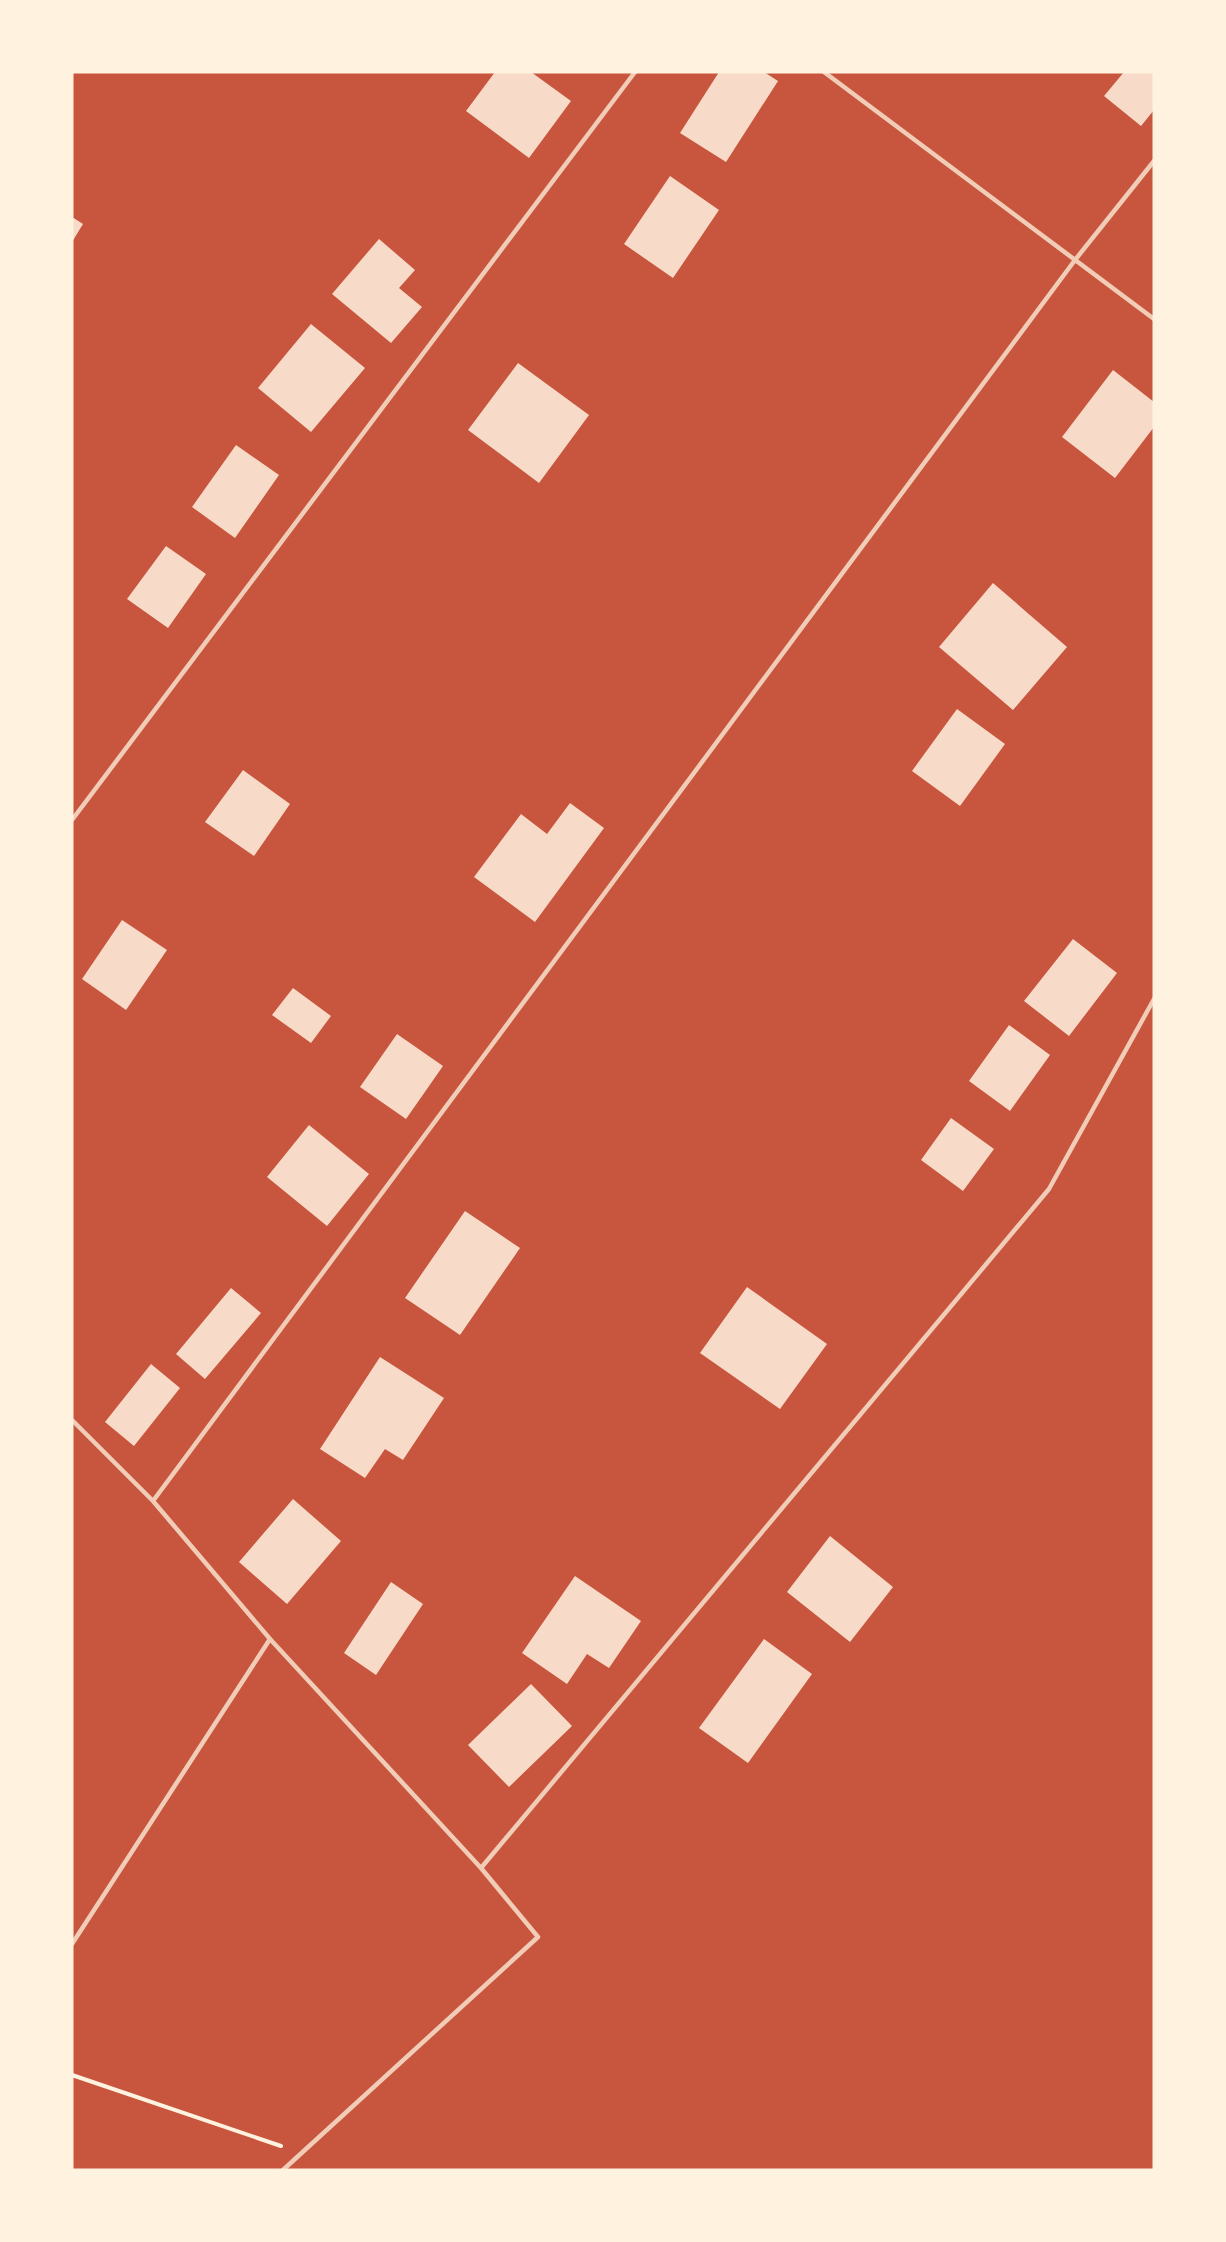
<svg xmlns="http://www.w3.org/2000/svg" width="1226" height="2242" viewBox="0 0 1226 2242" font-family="'Fira Sans Condensed',sans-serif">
<rect width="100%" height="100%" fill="#c8553d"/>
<path fill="#f7dbc8" d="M495 72H531L571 101 529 158 466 111Z
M719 72H764L778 81 726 162 680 133Z
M1124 72H1154V110L1141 126 1104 96Z
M670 176 719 210 673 278 624 244Z
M72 217 83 224 72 242Z
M379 239 415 270 399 288 422 307 391 343 332 294Z
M311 324 365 368 311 432 258 388Z
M518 363 589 415 539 483 468 430Z
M1113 370 1154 402V427L1115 478 1062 437Z
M236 445 279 475 235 538 192 507Z
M166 546 206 574 168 628 127 599Z
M993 583 1067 647 1013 710 939 647Z
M957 709 1005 744 960 806 912 771Z
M243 770 290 804 254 856 205 822Z
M570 803 604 828 535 922 474 877 521 814 547 834Z
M122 920 167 950 126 1010 82 979Z
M1073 939 1117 973 1069 1036 1024 1001Z
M293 988 331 1016 311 1043 272 1015Z
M1009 1025 1050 1055 1010 1111 969 1081Z
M397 1034 443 1066 406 1119 360 1087Z
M951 1118 994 1149 963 1191 921 1160Z
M309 1125 369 1174 327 1226 267 1177Z
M465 1211 520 1248 460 1335 405 1298Z
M747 1287 827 1344 780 1409 700 1353Z
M231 1288 261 1313 205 1379 176 1354Z
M380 1357 444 1398 403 1460 385 1449 365 1478 320 1449Z
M151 1364 180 1388 134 1446 105 1422Z
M293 1499 341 1541 287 1604 239 1562Z
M830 1536 893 1587 850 1642 787 1592Z
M575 1576 641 1621 609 1668 587 1654 567 1684 522 1653Z
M391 1582 423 1604 376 1675 344 1653Z
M764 1639 812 1674 748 1763 699 1728Z
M531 1684 572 1726 509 1787 468 1745Z"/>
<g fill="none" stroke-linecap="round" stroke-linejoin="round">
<path stroke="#fff3e0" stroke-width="4" d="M72 2075 281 2146"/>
<path stroke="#f1ccb7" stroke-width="4.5" d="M824 72 1154 319
M72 820 635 72
M72 1420 153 1501
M270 1639 153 1501 1075 260 1154 161
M481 1868 1049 1189 1154 999
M72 1944 270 1639 481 1868 538 1937 283 2170"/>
</g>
<rect width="1226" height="2242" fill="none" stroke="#fff3e0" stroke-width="147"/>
</svg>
